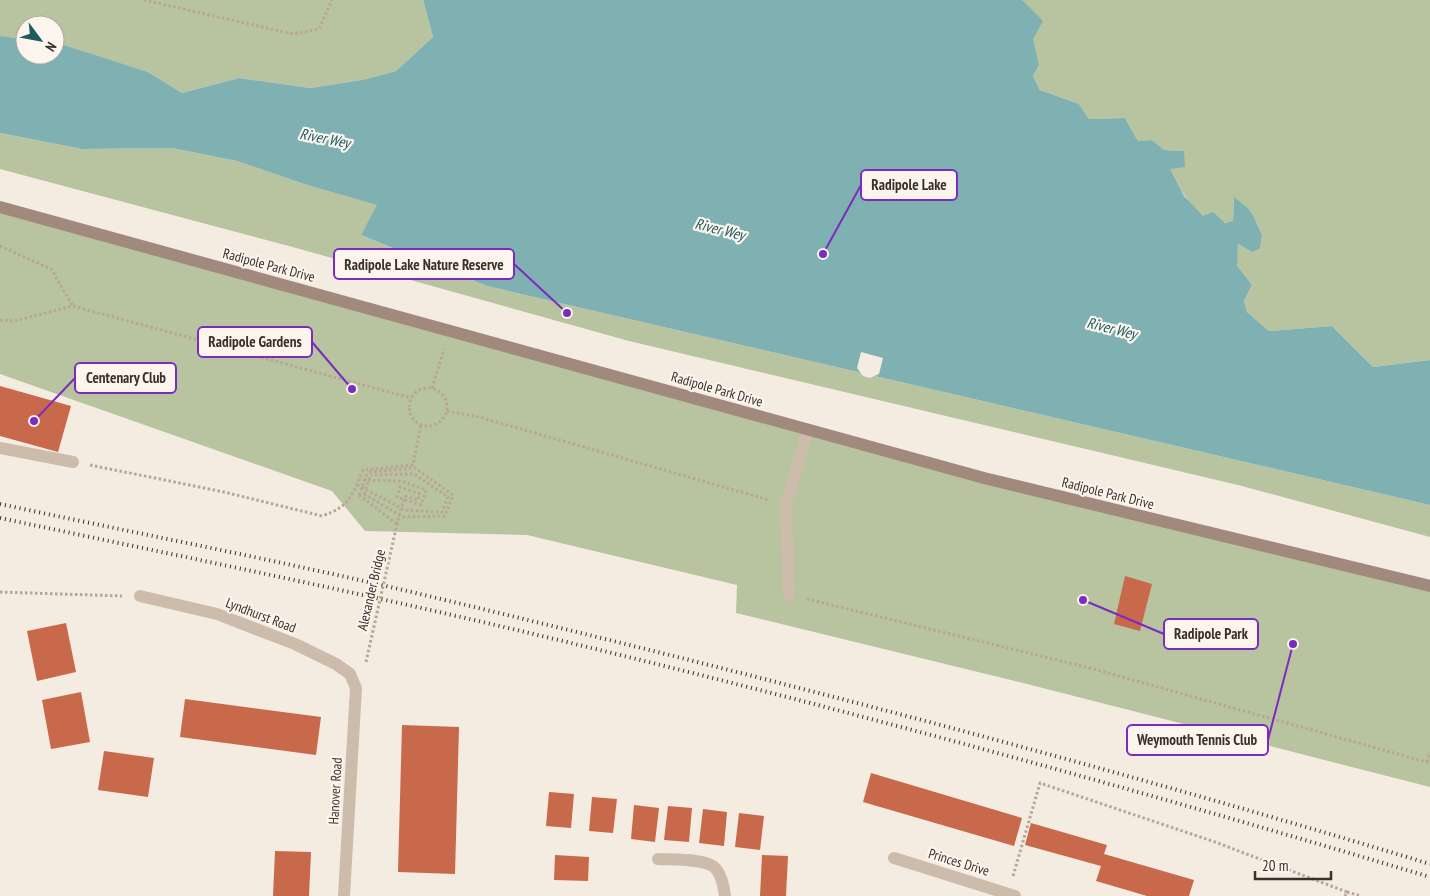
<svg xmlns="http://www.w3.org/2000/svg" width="1430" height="896" viewBox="0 0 1430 896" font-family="'PT Sans Narrow',sans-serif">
<rect width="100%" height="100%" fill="#f4ebe1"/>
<path fill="#b8c4a0" d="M0 0H423L433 37 396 71 362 80 310 88 239 78 182 93 148 72 55 44V25H25V39L0 36Z
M1022 0H1430V360L1373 367 1332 326 1269 331 1247 312 1244 301 1252 285 1236 266 1238 244 1252 252 1260 249 1262 235 1253 215 1248 208 1234 198 1233 221C1200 231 1182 192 1169 168L1184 151 1164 150 1152 140 1138 141 1125 118 1089 119 1079 104 1040 90 1033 76 1039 65Z
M0 133 82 149 172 148 237 161 307 185 378 205 361 235 487 286 1430 505V537L1242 486 629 341 289 246 0 169Z
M0 207 778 422 1430 586V787L1027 684 736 613 737 585 527 535 365 531 332 491 0 374Z"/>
<path fill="#7fb0b2" d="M423 0H1022L1043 21 1033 39 1039 65 1033 76 1040 90 1079 104 1089 119 1125 118 1138 141 1152 140 1164 150 1184 151 1185 167 1170 169 1184 196 1203 216 1213 212 1225 223 1233 221 1234 197 1248 208 1253 215 1262 235 1260 249 1252 252 1238 244 1237 266 1252 285 1244 301 1247 312 1269 331 1332 326 1373 367 1430 360V505L487 286 361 235 377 205 307 185 237 161 172 148 82 149 0 133V36L25 39V55H55V44H60L148 72 182 93 239 78 310 88 362 80 396 71 433 37Z"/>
<path fill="#f4ebe1" d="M861 352 883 358 879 374 870 378 863 376 857 368Z"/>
<path fill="#c8694b" d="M0 386 71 406 58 452 0 436Z
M1125 576 1152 584 1140 631 1114 624Z
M66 623 76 672 37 681 27 631Z
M81 692 90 742 51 749 42 700Z
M185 699 321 717 316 755 180 737Z
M402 725 459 727 455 874 398 872Z
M104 751 154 758 148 797 98 790Z
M871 773 1022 818 1014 846 863 802Z
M549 792 574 794 571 828 546 826Z
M592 797 617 799 613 833 589 831Z
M634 805 659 808 655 842 631 839Z
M668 806 692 808 689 842 664 840Z
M703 809 727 812 724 846 699 843Z
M739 813 764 816 760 850 735 847Z
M1031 823 1107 845 1104 854 1194 880 1189 896H1147L1096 881 1101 866 1025 845Z
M275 851 311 852 309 896H273Z
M555 855 589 857 588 881 554 880Z
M762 855 788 856 786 896H760Z"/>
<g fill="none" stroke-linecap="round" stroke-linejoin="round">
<path stroke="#b9a596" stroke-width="3" stroke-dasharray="2.5 2.5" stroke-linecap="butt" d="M144 0 293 34 319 29 332 0
M0 246 51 269 73 306
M0 320 14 321 73 306 411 398
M409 407a19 19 0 1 1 38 0a19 19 0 1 1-38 0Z
M432 388 444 349
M447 411 479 417 769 500
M90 465 224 492 322 516C351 506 351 496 363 470L413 465 421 425
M358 480 402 481 426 490 421 505 397 497 400 487 420 494 418 500 405 496
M357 485 405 510 442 512 448 497 414 474 371 475
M364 494 403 517 445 516 453 495 415 468 368 472
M359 495 397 524
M0 592 122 596
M807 599 1090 668 1430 763
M1427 762 1430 752
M1013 876 1040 783 1215 842 1347 892 1345 896
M1347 892 1361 896"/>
<path stroke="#cdbbac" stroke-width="12" d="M789 595 786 504 808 430"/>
<path stroke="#cdbbac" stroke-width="12" d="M0 448 73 462
M140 596 217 614 295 644 336 664 350 674 356 688 344 896
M894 858 1015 896
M658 859C672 860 707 858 716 869 722 876 724 888 725 896"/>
<path stroke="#a18a7d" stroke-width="12" d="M0 207 984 478 1430 586"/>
<path stroke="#3b302b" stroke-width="4" stroke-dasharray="1 4" stroke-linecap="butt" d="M0 504C140 534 281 561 420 594 759 675 1097 763 1430 864
M0 518C184 557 368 594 550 638 846 709 1139 790 1430 877"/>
<path stroke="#b9a596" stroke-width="3" stroke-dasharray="2.5 2.5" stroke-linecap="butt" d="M364 494 371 475
M359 495 368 472
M366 662 397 524 405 496"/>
</g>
<g text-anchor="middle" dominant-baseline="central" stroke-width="4.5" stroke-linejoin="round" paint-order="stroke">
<g font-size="14" fill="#3b302b" stroke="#fbf5ee">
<text transform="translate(269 265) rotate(15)">Radipole Park Drive</text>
<text transform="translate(717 389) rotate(16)">Radipole Park Drive</text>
<text transform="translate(1108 493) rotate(14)">Radipole Park Drive</text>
<text transform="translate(371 590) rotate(-77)">Alexander Bridge</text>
<text transform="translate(261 615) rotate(21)">Lyndhurst Road</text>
<text transform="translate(335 791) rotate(-87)">Hanover Road</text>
<text transform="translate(959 862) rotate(17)">Princes Drive</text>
</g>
<g font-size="15" font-style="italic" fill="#1f5a5e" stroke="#fbf5ee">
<text transform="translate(325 138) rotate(11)">River Wey</text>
<text transform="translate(720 229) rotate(14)">River Wey</text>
<text transform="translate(1112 328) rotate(14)">River Wey</text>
</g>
</g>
<path fill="none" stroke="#7b2cbf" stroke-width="2" d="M823 254L861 185M567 313L514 264M352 389L312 342M34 421L75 378M1083 600L1164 634M1293 644L1268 740"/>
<g fill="#7b2cbf" stroke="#fbf5ee" stroke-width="2">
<circle cx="823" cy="254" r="5"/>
<circle cx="567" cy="313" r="5"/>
<circle cx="352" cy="389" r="5"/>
<circle cx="34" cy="421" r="5"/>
<circle cx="1083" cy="600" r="5"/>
<circle cx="1293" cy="644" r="5"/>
</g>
<g fill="#fbf5ee" stroke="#7b2cbf" stroke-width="2">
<rect x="861" y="170" width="96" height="30" rx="5"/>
<rect x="334" y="249" width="180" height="30" rx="5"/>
<rect x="198" y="327" width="114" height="30" rx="5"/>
<rect x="75" y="363" width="101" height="30" rx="5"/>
<rect x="1164" y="619" width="94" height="30" rx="5"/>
<rect x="1127" y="725" width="141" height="30" rx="5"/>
</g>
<g font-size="15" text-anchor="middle" font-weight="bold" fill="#3b302b">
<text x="909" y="190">Radipole Lake</text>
<text x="424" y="270">Radipole Lake Nature Reserve</text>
<text x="255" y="347">Radipole Gardens</text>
<text x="126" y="383">Centenary Club</text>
<text x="1211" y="639">Radipole Park</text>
<text x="1197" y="745">Weymouth Tennis Club</text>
</g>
<g transform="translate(40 40) rotate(122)"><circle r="24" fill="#fbf5ee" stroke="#aea6a0"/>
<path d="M0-4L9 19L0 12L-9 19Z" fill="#1f5a5e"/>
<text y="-8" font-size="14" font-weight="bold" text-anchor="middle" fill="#3b302b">N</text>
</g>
<path d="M1255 871v8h76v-8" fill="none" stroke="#3b302b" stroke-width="2.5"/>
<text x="1262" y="871" font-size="15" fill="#3b302b" stroke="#fbf5ee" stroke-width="4" paint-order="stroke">20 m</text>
</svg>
